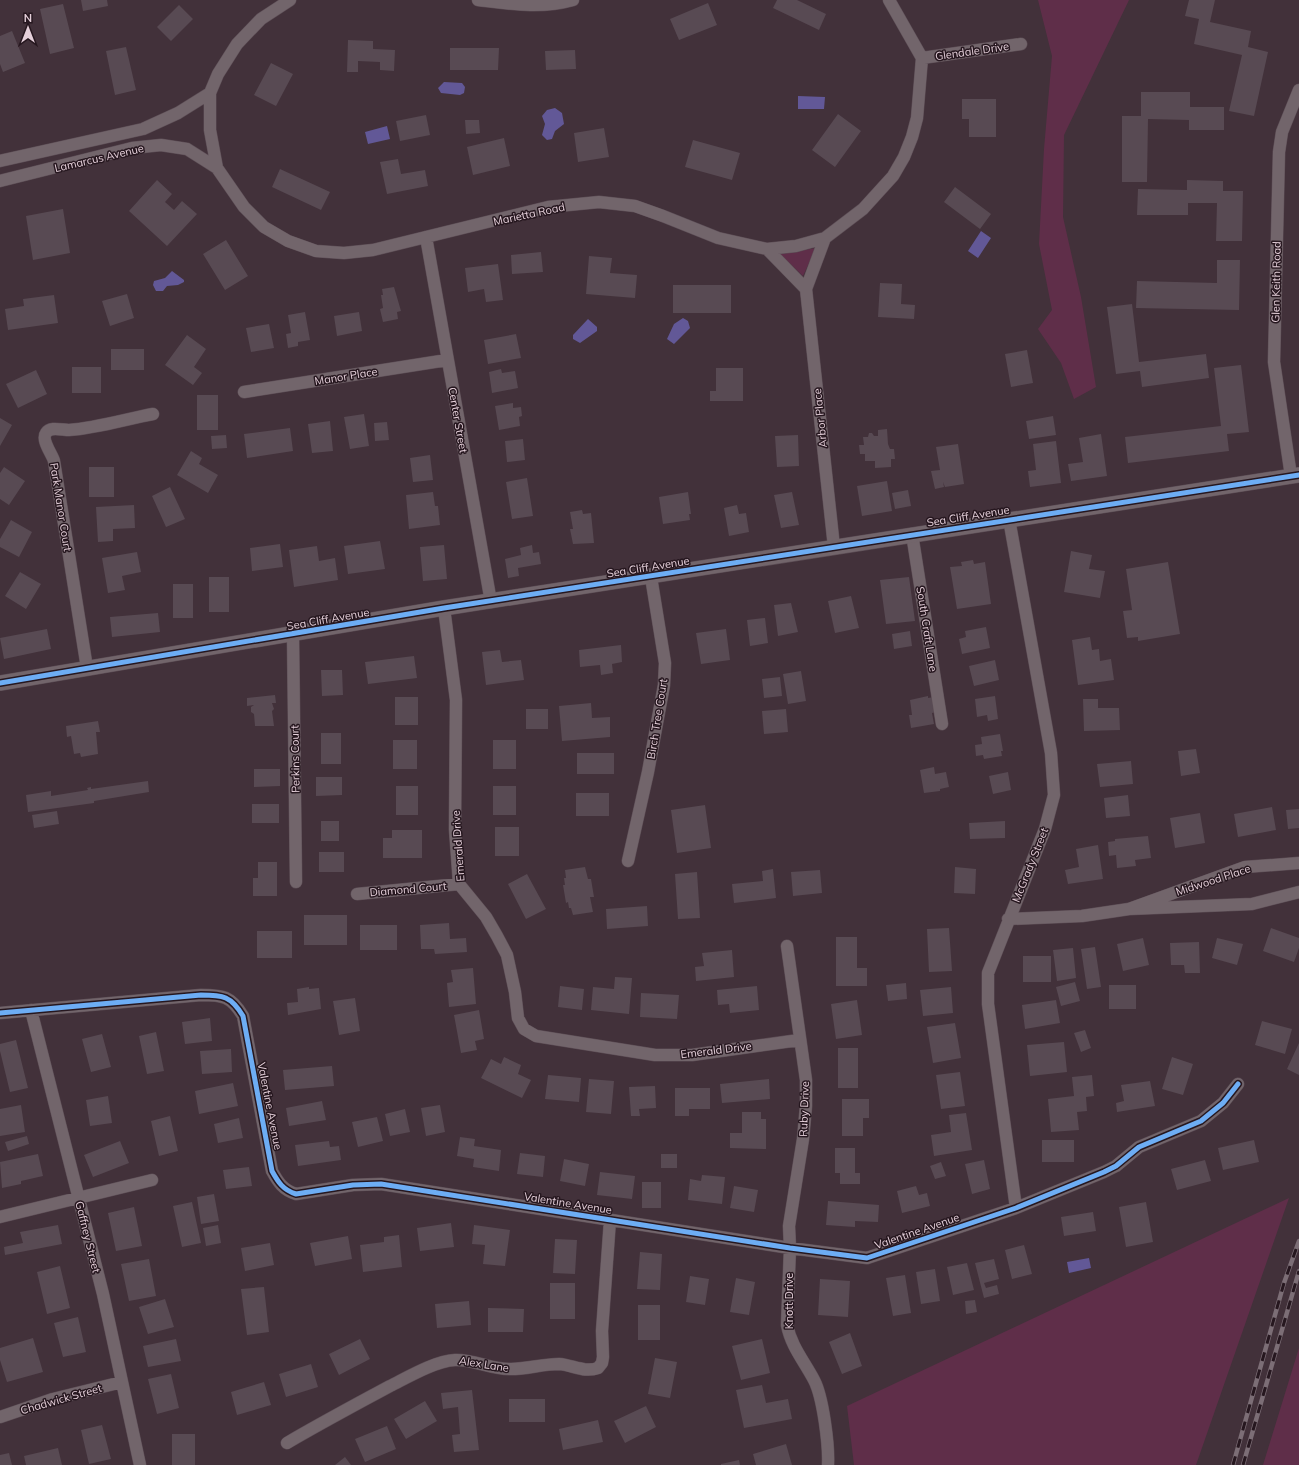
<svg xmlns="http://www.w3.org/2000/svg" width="1299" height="1465" viewBox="0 0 1299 1465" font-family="Mulish,sans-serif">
<rect width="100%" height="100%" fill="#42313a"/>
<path fill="#5f2e49" d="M1038 0H1129L1064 135 1063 217 1081 297 1096 387 1074 399 1061 363 1038 329 1052 310 1039 244 1044 149 1052 56Z
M816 248 803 276 780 254Z
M1289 1198 1196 1465H854L847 1406Z
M1299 1348V1465H1263Z"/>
<path fill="#625897" d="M444 82 462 83 465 87 464 93 460 95 441 93 438 88Z
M798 96 825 97 824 109H798Z
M555 108 562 113 564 124 555 131 552 139 547 140 542 135 545 124 542 116 547 110Z
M387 126 390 139 368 144 365 132Z
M981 231 991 238 978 258 968 251Z
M172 271 184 280V282L178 285 167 286 163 291H156L153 285 154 281 165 278Z
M683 318 688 321 690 328 674 344 667 339 674 324Z
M588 319 597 327V331L580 343 573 339V335Z
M1089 1258 1091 1268 1069 1273 1067 1262Z"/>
<path fill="#584a53" d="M81 0H107L108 6 83 11Z
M777 0H797L826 14 819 30 773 8Z
M1189 0H1215L1210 22 1251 31 1248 47 1268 52 1254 116 1229 111 1242 55 1194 44 1199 19 1185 16Z
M708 3 717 25 679 40 670 19Z
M63 4 74 48 50 54 40 9Z
M179 5 193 19 171 41 157 27Z
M12 31 25 63 3 72 0 64V36Z
M348 40 373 41V49L395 50 394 71 380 70V62L358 61V72H347Z
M126 47 136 90 115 95 106 51Z
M450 48H499L498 70H450Z
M575 50 576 69 546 70 545 51Z
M271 63 293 74 276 106 254 95Z
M1141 92H1190V107H1224V130H1189V120L1148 119 1147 182H1122V116H1141Z
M962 99H996V137H969V119H962Z
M838 114 861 131 835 167 812 150Z
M426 115 430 135 400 141 396 121Z
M465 120H479L480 133 466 134Z
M604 128 609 157 578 162 574 133Z
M504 138 510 166 473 175 467 147Z
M693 140 740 153 732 180 685 167Z
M398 159 401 174 425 170 428 186 387 194 380 162Z
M280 169 330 192 321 210 272 187Z
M157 180 172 194 165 202 174 210 182 201 197 214 167 246 129 211Z
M1187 180 1223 181V191H1243L1242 241H1216L1217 203H1188V215H1137L1138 189 1187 190Z
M955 187 991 214 980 229 944 202Z
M63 209 70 253 33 260 26 216Z
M226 240 248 276 225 290 203 254Z
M541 252 543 272 512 274 511 255Z
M589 256 612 258 610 273 637 275 635 298 586 294Z
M1217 260H1240L1239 310 1136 308 1137 281 1217 283Z
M498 264 503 300 486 302 484 289 468 292 465 268Z
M880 283 902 284 901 304 915 305 914 319 878 317Z
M673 285H731V313H673Z
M394 287 401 311 397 312 398 319 383 322 380 309 383 308 381 295H383L382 289Z
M127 294 134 318 110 326 102 301Z
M54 295 58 323 8 330 5 309 24 306 23 299Z
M1132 304 1139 362 1206 354 1209 378 1142 387 1140 371 1116 374 1107 307Z
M305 312 310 340 298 342V346L288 348 286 334 291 333 288 315Z
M359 312 362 331 337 336 334 316Z
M269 324 274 348 251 352 246 328Z
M516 334 521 358 488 364 484 340Z
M187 335 206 349 194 367 202 373 193 385 165 365Z
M111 349H144V370H111Z
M1027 350 1033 383 1011 387 1005 354Z
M1241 365 1249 432 1227 434 1229 451 1128 463 1125 437 1221 426 1214 368Z
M72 367H101V393H72Z
M716 368H743V401H710V391H716Z
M501 369 502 373 515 371 518 388 492 393 489 372Z
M36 370 47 394 18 408 6 384Z
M197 395H218V430H197Z
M513 403V408L521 407 522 416 519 417 520 426 499 430 495 406Z
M364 414 369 446 350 449 344 417Z
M1053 416 1056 435 1029 439 1026 421Z
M0 418 12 425 0 446Z
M330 421 333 451 312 453 308 424Z
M387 422 389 440 375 441 374 423Z
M290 428 293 451 247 458 244 434Z
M887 429 888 444 890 449H894L895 459H891V467L875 468V461H865V454H860L859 445H864L863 437H868L869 433H872L874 436H878V430Z
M1101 434 1107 476 1071 481 1068 464 1083 462 1079 438Z
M226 435 227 448 212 449 211 436Z
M798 435 799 466 777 467 775 436Z
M523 439 525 460 507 462 505 441Z
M1056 441 1061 483 1030 487 1028 471 1036 470 1033 444Z
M958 444 964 484 945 487 943 482 944 487 935 489 931 471 940 470 936 447Z
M191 451 202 458 199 464 218 475 208 493 177 475Z
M430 455 433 480 413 482 410 458Z
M4 467 25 481 9 505 0 499V473Z
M89 467H114V497H89Z
M527 478 533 516 512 519 506 482Z
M887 481 892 511 862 516 857 486Z
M170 487 185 519 166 527 152 496Z
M908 490 911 506 895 509 892 493Z
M433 492 435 506H438L440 525 409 529 406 495Z
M688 492 691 514H689L690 520 663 524 659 497Z
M792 492 799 525 781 528 774 495Z
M134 505 135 528 113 529V541L98 542 96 507Z
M737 505 739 514 746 513 749 532 729 536 724 508Z
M582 510 583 514 591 513 594 543 573 544 570 529H573L570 512Z
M11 520 32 532 19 557 0 547V539Z
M380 541 385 569 348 574 344 546Z
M280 544 283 567 252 571 250 548Z
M444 545 447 579 423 581 420 547Z
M532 545 533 553 539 552 541 564 518 568 519 576 508 578 505 559 521 555 520 548Z
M317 546 319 561 335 558 338 580 294 587 289 550Z
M1071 551 1092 555 1089 569 1105 571 1100 598 1064 592Z
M137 552 141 572 122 576 125 590 108 593 102 558Z
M973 560 974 564 985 562 991 604 957 609 950 567 962 566 961 562Z
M1168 562 1180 634 1138 641V637L1127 638 1123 611 1132 610 1126 569Z
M20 572 41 584 26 609 5 596Z
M209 577H229V612H209Z
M909 577 915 621 886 624 880 580Z
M173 584H193V618H173Z
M851 596 859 628 835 633 828 601Z
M791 603 798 632 778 636 774 605Z
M158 613 160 632 112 637 110 617Z
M765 618 768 643 750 646 747 620Z
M986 627 990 648 962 654 959 639 966 637 965 631Z
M47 629 51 649 4 659 0 638Z
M726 629 730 660 701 664 696 633Z
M910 631 912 646 894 649 892 634Z
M1090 637 1092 650 1099 649 1100 661 1111 659 1114 680 1078 685 1072 640Z
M621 645 622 662 612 664 613 673 601 675 600 665 580 667 579 650Z
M500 650 502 662 521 660 524 680 486 685 482 652Z
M414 656 417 678 368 684 365 662Z
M995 660 999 680 974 686 969 666Z
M321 670H342L343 695 322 696Z
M801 671 806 701 788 704 783 674Z
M780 677 782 696 764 698 762 679Z
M275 695 276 703H272L274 709 272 711 274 726H255L254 714 251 712V707L254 705 247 706V698Z
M928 696V698L934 697 936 712 932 713 934 724 911 728 909 715H912L910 700Z
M995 696 998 719 988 721 987 715 977 717 975 699Z
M395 697H418V725H395Z
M1083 699H1098V708H1119L1120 730 1084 731Z
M591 703 592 718 610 717V737L562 741 559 706Z
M526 709H548V729H526Z
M786 709 788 732 764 734 762 711Z
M98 721 100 732H96L98 754 81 757 80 753 74 754 71 736 67 737 66 726Z
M321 733H341V764H321Z
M1000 734 1003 751H1001L1002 756 984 759 983 755 976 756 975 745 982 744 981 737Z
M393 740H417V769H393Z
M493 740H516V769H493Z
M1196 749 1200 773 1181 776 1178 751Z
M577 753H614V774H577Z
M1131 761 1133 784 1100 787 1097 764Z
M934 767 935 774 946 772 949 787 940 789V791L924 793 920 770Z
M254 769H280V786L254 787Z
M1008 772 1011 790 993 794 989 776Z
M316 777H342V795L316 796Z
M148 781 149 792 94 801V803L28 812 26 795 51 791V796L88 790 87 788 91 787V789Z
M396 786H418V815H396Z
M493 786H516V815H493Z
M576 793H609V816H576Z
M1128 795 1130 816 1106 818 1104 798Z
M252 804H279V823H252Z
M705 805 711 848 677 853 671 810Z
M1272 807 1276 830 1238 837 1234 814Z
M1299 809V828L1288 829 1286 810Z
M57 811 59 824 34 828 32 815Z
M1200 813 1205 843 1175 848 1170 818Z
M321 821H339V841H321Z
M1005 821V838L970 839 969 823Z
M495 827H519V856H495Z
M392 830H422V858H383V838H392Z
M1148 836 1151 858 1135 860 1136 866 1117 868 1116 855 1109 856 1108 842 1115 841V839Z
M1098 845 1103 879 1068 884 1065 870 1079 867 1076 849Z
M319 852H344V872H319Z
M258 862H277V896H253V878H258Z
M585 867 588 879H591L594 897H590L593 912 573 915 571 908H569L568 902 566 903 563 885H565L564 878H566L565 870Z
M955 867 976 869 975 894 954 893Z
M773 869 776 898 734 903 732 884 763 881 762 871Z
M820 870 822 893 793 896 791 872Z
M697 872 700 918 678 919 675 874Z
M527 874 546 909 526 919 508 884Z
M647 906 648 926 607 929 606 909Z
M304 915H347V945H304Z
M449 923 450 939 466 938 467 952 435 954 434 949H421L420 925Z
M360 925H397V950H360Z
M949 928 952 971 929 972 927 929Z
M1271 928 1299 938V948L1294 962 1263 951Z
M257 931H292V958H257Z
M836 937H857V968H867V986H836Z
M1143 938 1149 965 1123 971 1117 944Z
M1217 938 1243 944 1237 965 1212 958Z
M1199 942 1200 973H1185L1184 965H1171L1170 943Z
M1095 947 1101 987 1087 989 1081 949Z
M1073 948 1076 978 1057 981 1053 950Z
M732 950 734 977 696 981 695 967 704 966 702 953Z
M1023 956H1051V982H1023Z
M473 968 476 1004 449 1007 447 983 453 982 451 970Z
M615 977 632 978 629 1014 591 1010 593 987 614 989Z
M1075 982 1080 1001 1061 1006 1056 987Z
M906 983 907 999 888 1001 886 985Z
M1109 985H1136V1009H1109Z
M560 986 584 989 582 1010 558 1007Z
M757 986 759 1010 730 1013 729 1004 718 1005 717 990Z
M309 987V989L319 988 321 1009 288 1015 287 1003 298 1002 297 989Z
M951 987 953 1013 923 1016 920 990Z
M641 993 679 995 677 1019 640 1017Z
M355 998 360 1031 339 1035 333 1001Z
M857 1000 862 1035 836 1039 831 1004Z
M1056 1000 1060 1023 1025 1029 1022 1005Z
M479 1010 484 1039 475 1041 477 1050 461 1053 454 1015Z
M210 1018 212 1041 185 1044 182 1022Z
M1262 1021 1292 1029 1285 1054 1255 1045Z
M955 1023 961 1058 933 1063 927 1027Z
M1085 1030 1091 1048 1081 1052 1074 1033Z
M156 1032 164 1071 147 1074 139 1036Z
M102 1034 111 1067 91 1072 82 1039Z
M16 1040 28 1088 10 1092 0 1051V1044Z
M1064 1042 1067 1072 1030 1076 1027 1045Z
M1299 1043V1075L1287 1069Z
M838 1048H858V1088H838Z
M231 1049 232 1072 202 1074 200 1051Z
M504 1057 521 1065 518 1074 531 1080 522 1098 481 1078 491 1059 501 1064Z
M1172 1057 1193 1064 1183 1095 1162 1089Z
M332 1066 334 1086 285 1090 283 1070Z
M960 1072 965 1106 941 1109 936 1075Z
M548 1075 581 1078 579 1102 545 1099Z
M1092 1075 1094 1096 1086 1097 1087 1111 1077 1112 1079 1130 1051 1132 1048 1099 1074 1096 1072 1077Z
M589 1079 614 1081 611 1114 586 1112Z
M769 1079 770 1099 722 1103 720 1084Z
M1150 1081 1155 1106 1117 1112 1116 1103 1124 1101 1121 1085Z
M233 1083 238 1106 199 1114 195 1091Z
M655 1086 656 1108 639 1109 640 1116H631L629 1087Z
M675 1088H710V1109H689V1116H675Z
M108 1096 112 1123 90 1126 86 1100Z
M842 1099H869V1118H863V1136H842Z
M322 1101 326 1120 289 1126 286 1108Z
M21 1105 25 1132 0 1136V1109Z
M440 1105 445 1132 426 1136 421 1108Z
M405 1109 410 1132 390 1136 385 1114Z
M742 1112H761V1119H766V1149L730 1148V1133H742Z
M966 1113 972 1150 934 1156 931 1135 951 1132 949 1115Z
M170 1116 178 1151 159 1156 151 1121Z
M377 1117 383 1141 358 1147 352 1122Z
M239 1118 243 1138 218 1143 214 1124Z
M27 1136 29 1144 8 1151 5 1142Z
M460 1137 475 1139 474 1146 501 1150 499 1171 473 1167 474 1159 457 1156Z
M1042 1140H1074V1162H1042Z
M1254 1140 1259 1162 1223 1170 1218 1148Z
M120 1141 129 1163 93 1177 84 1155Z
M329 1141 330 1147 339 1146 341 1160 298 1166 295 1145Z
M835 1148H855V1173H860V1184H840V1173H835Z
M520 1153 545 1156 543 1177 517 1174Z
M38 1154 43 1176 21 1181V1184L2 1188 0 1162Z
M661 1154H677V1168H661Z
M564 1159 589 1164 585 1186 560 1181Z
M984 1160 990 1189 972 1194 965 1164Z
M1205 1160 1211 1181 1177 1190 1171 1169Z
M941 1162 946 1176 935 1179 930 1166Z
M249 1167 252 1186 226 1189 223 1170Z
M600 1172 635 1176 632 1199 597 1195Z
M702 1175 725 1177 722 1204 688 1200 690 1179 701 1181Z
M642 1182H661V1208H642Z
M734 1186 758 1190 754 1212 730 1208Z
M916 1186 919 1195 927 1193 930 1206 902 1213 897 1191Z
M214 1194 219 1221 201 1224 197 1197Z
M828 1201 879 1205 878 1222 855 1221V1227L826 1225Z
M192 1202 201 1243 182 1247 173 1206Z
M1146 1202 1153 1242 1126 1247 1119 1207Z
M134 1207 142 1246 116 1251 108 1213Z
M1093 1212 1096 1231 1064 1236 1061 1217Z
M451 1223 454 1247 420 1251 417 1228Z
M58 1225 62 1244 5 1255 4 1247 23 1243 20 1232Z
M218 1225 221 1243 206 1246 203 1228Z
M474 1225 510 1230 505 1266 483 1264 485 1245 472 1244Z
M399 1235 402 1267 363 1272 360 1245 384 1242V1237Z
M348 1236 352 1259 315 1266 310 1243Z
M555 1239 577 1240 575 1274 553 1273Z
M270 1243 274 1265 245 1271 241 1248Z
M1024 1245 1032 1274 1012 1279 1005 1250Z
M640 1252 662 1254 660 1290 637 1289Z
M149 1259 156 1296 129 1301 121 1264Z
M994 1259 999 1279 984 1283 986 1288 997 1285 999 1294 984 1298 975 1263Z
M967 1263 974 1290 953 1295 947 1267Z
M60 1266 70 1308 47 1314 37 1272Z
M935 1269 940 1301 921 1304 916 1272Z
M905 1275 911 1313 893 1316 886 1278Z
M690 1276 709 1279 705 1305 686 1302Z
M736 1278 755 1282 749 1315 730 1312Z
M820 1279 850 1281 848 1317 818 1315Z
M550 1283H575V1319H550Z
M264 1287 269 1332 247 1335 241 1289Z
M165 1299 174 1327 148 1334 139 1307Z
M975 1300 977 1312 966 1314 965 1301Z
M469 1301 471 1325 437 1328 435 1304Z
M638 1305H660V1340H638Z
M488 1308 524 1309 523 1332H488Z
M78 1317 86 1352 63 1357 54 1323Z
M850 1333 862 1366 842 1374 829 1342Z
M33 1338 43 1372 7 1382 0 1360V1348Z
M176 1339 181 1361 148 1367 143 1346Z
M360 1339 370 1359 339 1375 329 1354Z
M762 1339 770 1373 741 1380 732 1346Z
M655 1358 677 1362 670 1398 648 1394Z
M311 1364 318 1387 286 1397 279 1374Z
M171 1374 179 1408 157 1414 148 1379Z
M264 1382 271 1405 237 1415 231 1392Z
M762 1385 766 1403 788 1399 792 1419 744 1428 736 1390Z
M472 1390 479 1450 454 1452 452 1435 460 1434 458 1407 443 1409 441 1393Z
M509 1399H545V1422H509Z
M425 1401 437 1421 406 1439 394 1419Z
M646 1406 656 1427 625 1443 614 1421Z
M598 1420 603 1442 563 1450 559 1429Z
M102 1425 111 1459 89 1464 81 1430Z
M387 1426 396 1449 365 1462 355 1439Z
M172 1434H195V1465H172Z
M786 1444 792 1465H756L753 1454Z
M58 1448 62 1465H26L24 1456Z
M9 1453 12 1465H0V1455Z
M345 1457 351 1465H335Z
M739 1460 740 1465H721V1464Z"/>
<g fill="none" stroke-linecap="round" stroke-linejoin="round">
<g stroke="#5d4e56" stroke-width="13">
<path id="minor" d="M290 0 261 19 237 44 218 74 210 93V130L217 168 244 207 264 227 288 241 316 251 344 253 373 250 548 207 599 202 635 206 663 216 718 238 767 249 796 246 825 238 863 209 893 176 904 157 912 137 917 118 922 58
M478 0C511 4 541 9 573 0
M889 0 922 58
M922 58 1021 44
M0 161 143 129 178 113 210 93
M0 181 132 148 161 145 187 149 217 168
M426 237 491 602
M767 249 806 289 834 547
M806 289 825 238
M244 392 447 360
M1291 476 1274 362 1279 152 1282 132 1299 90
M1009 519 1051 753 1054 795 1045 829 988 973V1004L1016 1208
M912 534 942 724
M444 608 456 700 455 829 459 884 486 917 497 936 507 955 515 992 518 1018 524 1029 536 1036 655 1055H692L799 1040
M293 635 296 882
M87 668 54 461C52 454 41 440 46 433 50 426 62 430 69 430 97 428 126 419 153 414
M628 861 648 772 664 685 665 663 651 577
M1299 863 1245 867 1129 909 1252 904 1299 892
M357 894 459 884
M1008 919 1082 916 1129 909
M787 946 806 1080V1106L803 1139 789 1226 790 1248 787 1325C791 1346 804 1361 814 1380 823 1397 829 1445 828 1465
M31 1010 103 1294 140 1465
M0 1013 201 995C223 995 231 996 243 1016L272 1171C278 1182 283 1190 296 1194L353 1185 381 1184 790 1248 867 1258 1016 1208 1104 1172 1116 1166 1139 1147 1201 1121 1223 1103 1238 1084
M0 1217 152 1180
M0 1417 53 1399 122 1382
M287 1443C321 1423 355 1405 390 1386 408 1377 435 1361 455 1360 474 1359 492 1370 511 1369 527 1369 543 1364 559 1364 573 1365 584 1373 598 1368L602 1363 603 1357 602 1331 610 1220"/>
</g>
<g stroke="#5d4e56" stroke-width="16">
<path id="tertiary" d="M0 683 444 608 1299 475"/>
</g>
<use href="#minor" stroke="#72656b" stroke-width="12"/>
<use href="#tertiary" stroke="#72656b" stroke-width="15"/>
<g stroke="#7c6e76" stroke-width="4.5">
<path id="rail" d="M1233 1465 1284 1283 1299 1241
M1243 1465 1299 1271"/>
</g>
<use href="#rail" stroke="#26171f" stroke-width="3" stroke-dasharray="9" stroke-linecap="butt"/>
<g stroke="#26171f" stroke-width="8">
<path id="cycleway" d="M0 683 444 608 1299 475
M0 1013 201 995C223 995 231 996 243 1016L272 1171C278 1182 283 1190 296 1194L353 1185 381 1184 790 1248 867 1258 1016 1208 1104 1172 1116 1166 1139 1147 1201 1121 1223 1103 1238 1084"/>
</g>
<use href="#cycleway" stroke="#6dadf4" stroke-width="5"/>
</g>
<g text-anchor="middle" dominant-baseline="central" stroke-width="3" stroke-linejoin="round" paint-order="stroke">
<g font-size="11" fill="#e5d0da" stroke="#26171f">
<text transform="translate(972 51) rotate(-8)">Glendale Drive</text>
<text transform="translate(99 158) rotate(-13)">Lamarcus Avenue</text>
<text transform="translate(529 214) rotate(-12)">Marietta Road</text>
<text transform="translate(1276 282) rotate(-89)">Glen Keith Road</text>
<text transform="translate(346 376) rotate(-9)">Manor Place</text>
<text transform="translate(820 418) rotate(-96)">Arbor Place</text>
<text transform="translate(458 420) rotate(80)">Center Street</text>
<text transform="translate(61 507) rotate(81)">Park Manor Court</text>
<text transform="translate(968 516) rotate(-9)">Sea Cliff Avenue</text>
<text transform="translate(648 567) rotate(-9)">Sea Cliff Avenue</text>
<text transform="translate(328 619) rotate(-10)">Sea Cliff Avenue</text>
<text transform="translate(927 629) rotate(81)">South Craft Lane</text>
<text transform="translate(657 719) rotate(-81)">Birch Tree Court</text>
<text transform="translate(295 759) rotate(-91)">Perkins Court</text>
<text transform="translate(458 846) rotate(-94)">Emerald Drive</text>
<text transform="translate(1030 865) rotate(-68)">McGrady Street</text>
<text transform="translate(1213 880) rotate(-18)">Midwood Place</text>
<text transform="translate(408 889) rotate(-5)">Diamond Court</text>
<text transform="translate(716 1050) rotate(-7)">Emerald Drive</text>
<text transform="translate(270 1106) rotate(79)">Valentine Avenue</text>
<text transform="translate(804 1109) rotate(-88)">Ruby Drive</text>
<text transform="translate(568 1203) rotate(9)">Valentine Avenue</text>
<text transform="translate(917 1231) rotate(-19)">Valentine Avenue</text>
<text transform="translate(88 1237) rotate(76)">Gaffney Street</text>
<text transform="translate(789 1301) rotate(-90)">Knott Drive</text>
<text transform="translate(484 1364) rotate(9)">Alex Lane</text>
<text transform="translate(61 1399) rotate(-16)">Chadwick Street</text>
</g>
</g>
<g transform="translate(28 28)" stroke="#26171f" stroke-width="3" paint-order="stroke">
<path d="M0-3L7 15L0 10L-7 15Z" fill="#e5d0da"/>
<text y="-6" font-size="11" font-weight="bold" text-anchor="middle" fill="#e5d0da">N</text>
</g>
</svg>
